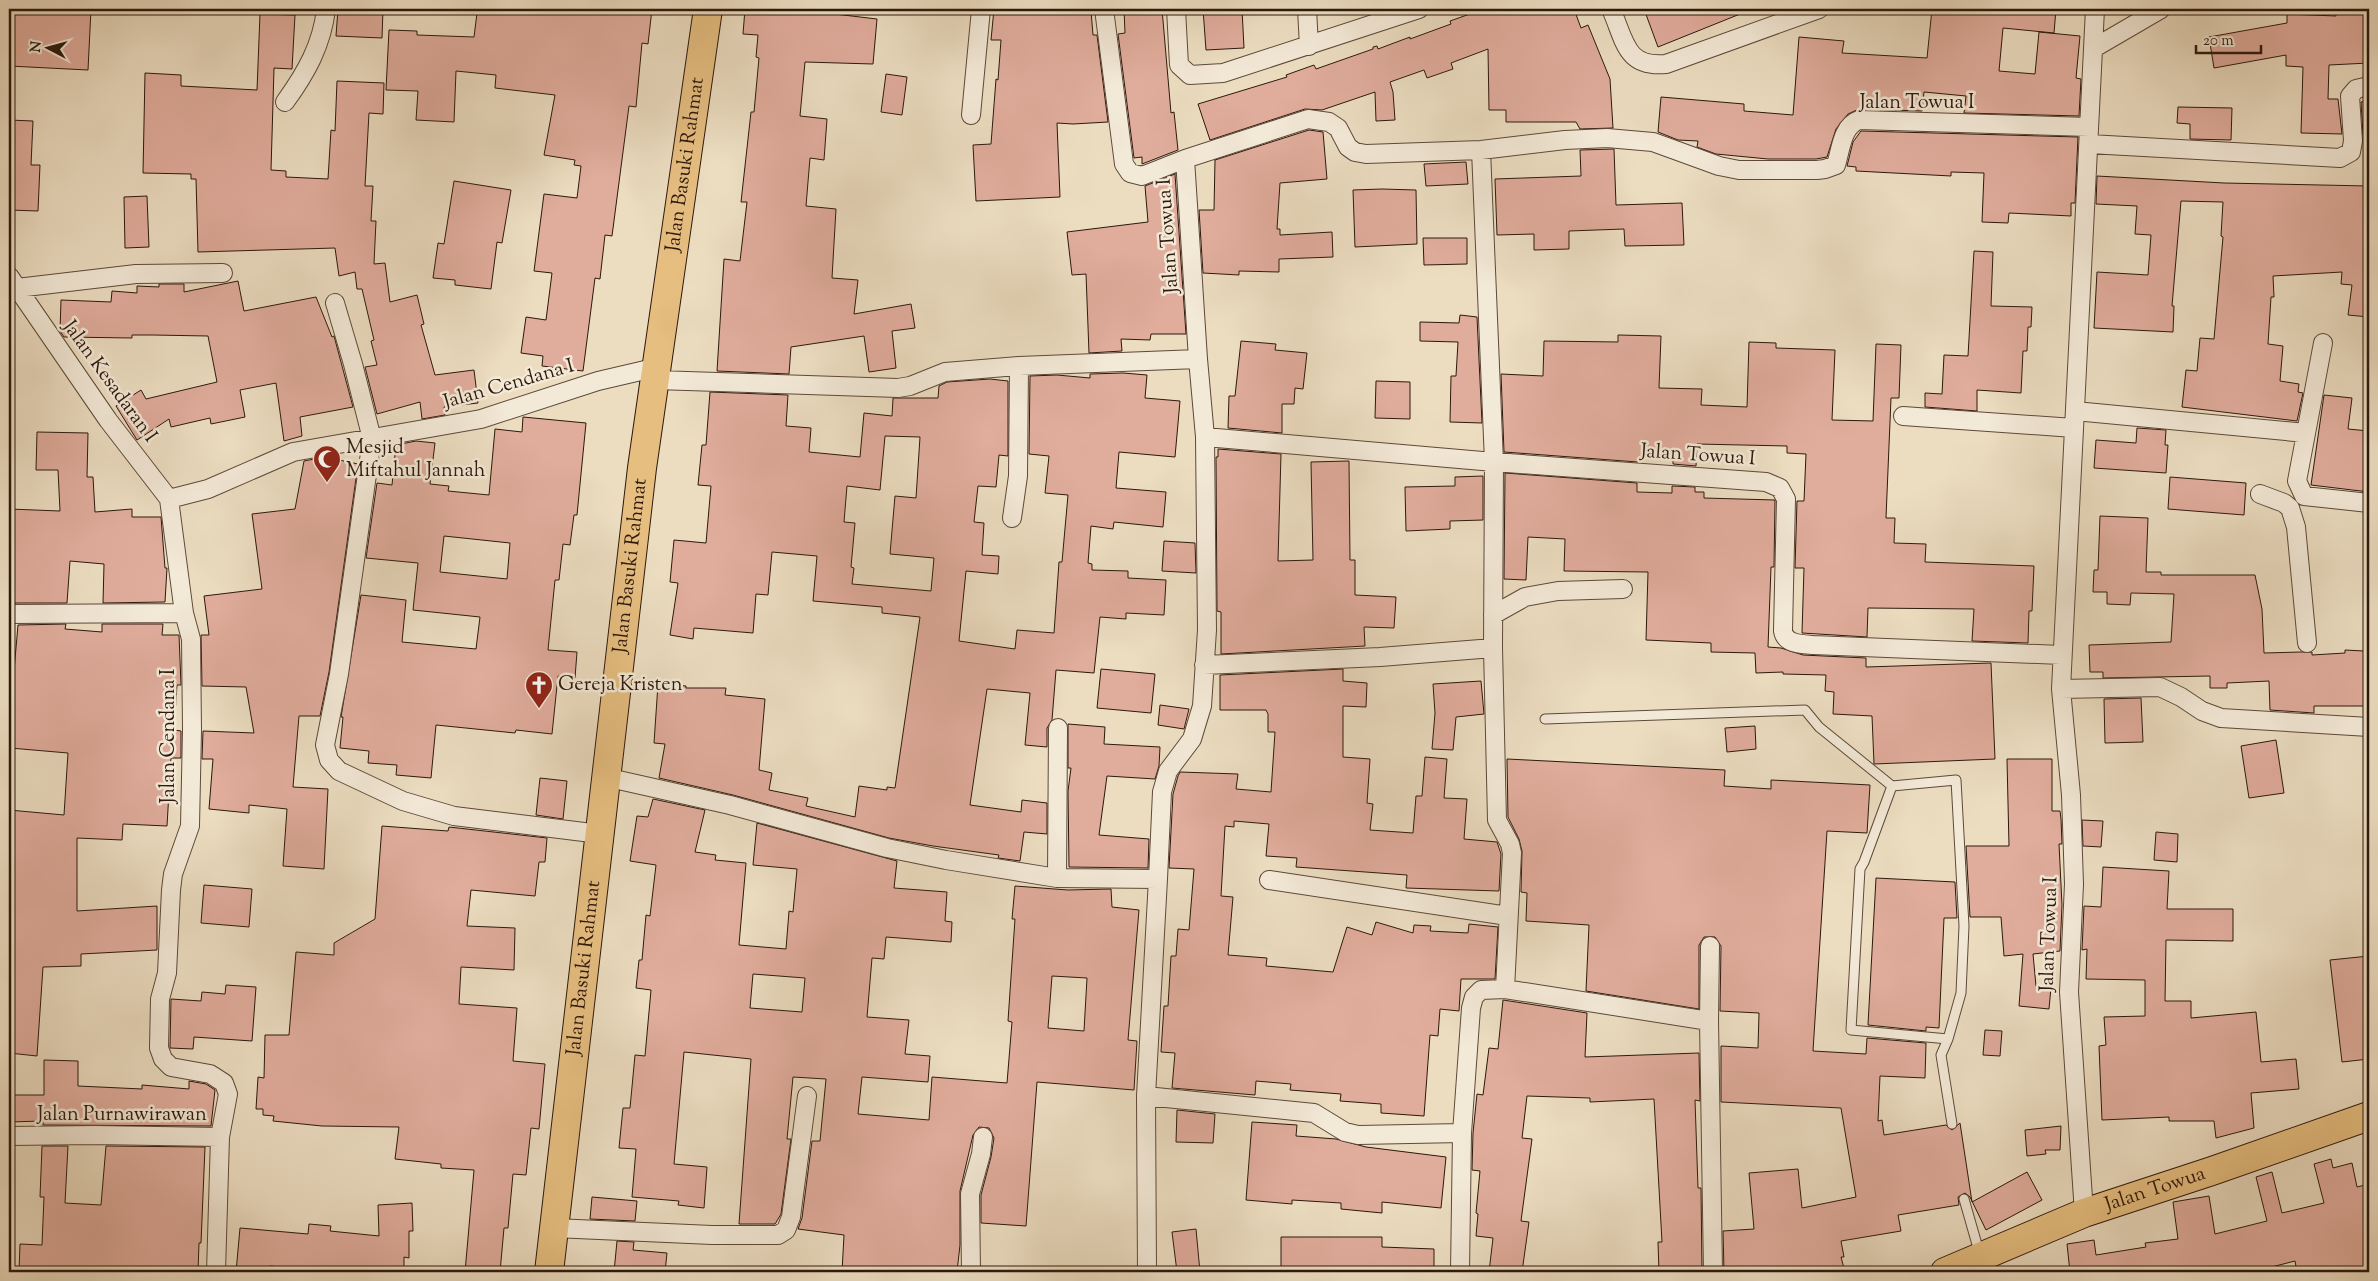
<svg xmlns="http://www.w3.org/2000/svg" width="2378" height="1281" viewBox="0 0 2378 1281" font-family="'Sorts Mill Goudy',serif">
<rect width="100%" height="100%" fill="#ecddc1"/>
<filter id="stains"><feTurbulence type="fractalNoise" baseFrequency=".004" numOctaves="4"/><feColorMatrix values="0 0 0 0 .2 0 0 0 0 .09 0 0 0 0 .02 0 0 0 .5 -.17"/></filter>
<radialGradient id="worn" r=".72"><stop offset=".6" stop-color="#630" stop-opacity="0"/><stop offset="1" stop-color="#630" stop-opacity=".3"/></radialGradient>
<path fill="#e0ac9c" stroke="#2d180c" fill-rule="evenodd" d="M9 9H91L88 70 9 66Z
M338 9H383L382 38 336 36Z
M489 9H652L648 44 642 43 636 107 629 106 612 236 605 235 600 279 595 278 583 371 542 366 543 356 521 353 526 317 546 320 552 273 534 271 544 194 577 198 581 166 574 165 575 160 544 155 555 95 495 88 496 75 456 71 454 122 416 120 418 91 386 90 389 30 417 31V35L474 37 477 13 488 14Z
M745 9H818V12L877 19 873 64 805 62 800 116 827 119 824 160 810 158 806 206 836 209 832 278 858 280 854 314 911 304 915 328 892 331 896 368 869 372 864 336 791 347 789 374 717 371 724 259 740 261 747 202H741L751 112H754L759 58 756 57 758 35 743 34Z
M994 9H1055L1054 14 1091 11 1093 35H1097L1108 122 1073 124 1057 123 1060 197 976 201 973 145 991 144 996 79 998 80 1001 40H991Z
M1124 9H1162L1171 113 1174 112 1178 150 1142 164V157L1134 158 1118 34 1125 33Z
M1203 9H1242L1244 48 1206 50Z
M1484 9H1574L1581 28 1588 25 1610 79 1613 128 1580 129 1576 122H1506V110H1489L1488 49 1451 63 1453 69 1427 78 1424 70 1390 82 1393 92 1395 120 1376 121 1375 92 1322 110 1305 109 1210 140 1198 104 1287 77 1286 75 1314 65 1316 69 1373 49V47L1377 46 1378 49 1410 37V39L1451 24 1450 21Z
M1644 9H1750V10L1658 47Z
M1932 9H2056L2054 33 2003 28 1999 71 2035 74 2039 32 2080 36 2076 78 2081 79 2079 116 1964 113 1966 96 1924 92 1922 111 1859 109 1848 114 1836 129 1827 157 1816 159H1768L1716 154 1697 147 1698 141 1678 140 1658 132 1661 97 1744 104V111L1793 115 1799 37 1844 41 1842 53 1927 58Z
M2369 9V63L2329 65 2328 99H2338L2342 134 2301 133 2303 67 2286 66V55L2214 68 2209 37 2287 23V14L2336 16 2335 11Z
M260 14 295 15 292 69 274 68 271 170 286 171V177L328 179 331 130 335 131 337 81 384 83 383 114 369 113 365 186H373L371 221H376L374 264 385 263 390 302 417 295 424 324 421 325 435 375 474 370 478 403 444 407 445 415 422 419 420 402 377 414 365 367 377 365 371 341 374 340 362 289H357L355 272 339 276 335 248 198 252 196 179H191V174L143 173 145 73 181 75V86L257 90Z
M886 74 907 77 902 115 881 112Z
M2369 101V135H2363L2361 102Z
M2178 107 2232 108 2231 140 2190 139V124L2177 123Z
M9 120 33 121 31 165H40L38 211 9 210Z
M1309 130 1323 132 1327 179 1280 183 1277 229H1280V235L1332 232 1333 257 1279 259V272L1239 271V275L1203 273 1199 210H1214L1215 160Z
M1861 131 2078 137 2075 203H2071V216L2009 213 2008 223 1982 222 1984 173 1951 172V176L1856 171V167L1847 166 1853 142Z
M1614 149 1616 205 1682 203 1684 245 1625 246 1624 229 1569 231V249L1534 250V234L1497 235 1495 179 1581 176 1580 150Z
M1466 162 1468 184 1426 186 1424 164Z
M1175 174 1186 334H1151L1150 340 1121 339 1122 351 1089 353 1086 274 1072 275 1067 232 1148 222 1145 186Z
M2097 176 2224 183 2369 186V317L2348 315 2352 285 2341 284 2342 272 2273 276 2274 297H2271L2268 344 2283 346 2280 381 2299 384 2298 392 2303 393 2297 421 2182 407 2186 370 2197 371 2200 338 2214 339 2223 237 2221 236 2223 202 2181 201 2172 306H2174L2173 332 2094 328 2097 272 2148 275 2151 235 2135 234 2137 206 2096 204Z
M454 181 511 190 502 243 497 242 491 289 455 285V280L433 278 438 243 444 244Z
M1382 189 1416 190 1417 244 1355 247 1353 190Z
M147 196 149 247 125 248 124 197Z
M1423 238H1467V264L1424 265Z
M1974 251 1993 252 1991 306 2032 307 2031 327H2028L2027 351H2023L2021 393 1977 390V411L1925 407V393L1942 394 1944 355 1968 356Z
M238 281 244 311 316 297 332 337 334 336 353 407 300 417 302 436 284 441 276 383 240 390 245 417 211 424 210 418 171 427 169 419 137 440 116 406 141 390 146 399 217 382 208 336 153 335H132V338L64 337 60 331 61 300 111 302 112 291 137 293V286L159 287V284H184V292Z
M1460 315 1477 317 1482 423 1450 422 1451 376H1456L1458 342 1420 341V322L1459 323Z
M1618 335 1661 336 1659 388 1702 389 1701 405 1747 407 1749 342 1776 343V348L1835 350 1832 420 1873 421 1876 344 1901 345 1899 398H1891L1886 518H1895L1894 543 1926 544 1925 562 2034 566 2032 611H2029L2028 643 1972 641 1974 609 1868 608 1867 637 1802 633 1804 568H1795L1797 501H1804L1806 454 1787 453V446L1697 444 1696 466 1673 464V459L1638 458V462L1504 452 1501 374 1543 376 1544 341 1618 342Z
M1241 341 1276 344 1275 350 1307 353 1303 389 1295 388 1294 404H1282V433L1228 428 1229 396H1235Z
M1123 373 1147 375 1145 398 1180 401 1175 457 1119 452 1116 488 1166 492 1163 527 1114 522 1113 529 1091 526 1088 563 1092 564V570L1128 571V578L1166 580 1164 615 1126 613V619L1100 617 1094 673 1056 670 1052 720 1047 728V747L1025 745 1030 693 987 689 970 805 1021 812 1022 800 1047 803V834L1024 832 1020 861 998 858 999 855 933 846 889 838 733 795 659 778 665 744 654 743 658 684 686 686V688H726L725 695 765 699 759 770 772 773 769 790 808 798 806 806 855 817 859 786 887 790V787L895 788 920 617 882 613V607L813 601 817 556 772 552 768 595 756 594 753 633 694 628 693 639 670 635 678 583 670 582 674 540 706 543 711 486 698 485 702 445H706L710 392 788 395 786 426 811 428 809 452 860 457 864 413 892 416 893 398H938L939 386 947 382 990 379 1008 381V456L999 455 996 487 978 486 974 522 984 523 982 555 999 556 998 574 966 571 959 641 1015 649 1017 630 1054 633 1059 562H1062L1068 495 1045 493 1049 456 1029 454 1030 376 1057 375 1090 378V374ZM885 436 920 437 916 498 895 496 890 554 934 558 931 591 852 584 854 568 851 567 855 523 844 522 847 486 880 490Z
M1376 381 1410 382V419L1375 418Z
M2324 395 2352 398 2348 429 2369 431V492L2311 485Z
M523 417 586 423 577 515H574L570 545 563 544 559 580H555L548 650 577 652 575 678 558 676 552 734 516 730 515 733 436 725 431 778 396 775 397 765 368 763 369 751 340 748 343 717H341L361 595 406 600 402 642 476 649 480 617 413 610 418 563 366 558 377 483 392 485 396 445 416 441 435 443 430 484 449 486 448 491 489 495 495 429 522 432ZM444 536 510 543 507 579 440 572Z
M2137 428 2166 430 2165 445H2168L2166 473 2094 468 2096 440 2136 443Z
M37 432 88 433 87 477H93L95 512 132 509V517H161L165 568H167L165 602 103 603 104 564 70 561 67 603H9V509L60 511 58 470H36Z
M1218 449 1281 454 1278 561 1313 560 1311 462 1349 461 1350 560H1355V595L1396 597 1394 628 1364 627 1365 646 1221 654V612L1217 611 1216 457H1218Z
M325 457 358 464 329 672 320 716H299L293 787 328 789 324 869 283 866 287 809 249 805V813L209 809 213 759H202L203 731 254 733 246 687 202 686 201 635H209L204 596 262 589 252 514 295 509 304 461Z
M1505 473 1637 483V492L1672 493V486L1695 487V492H1704V498L1775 500 1774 567H1771L1768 647 1781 648 1803 655 1866 658V667L1991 663 1995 759 1874 764 1872 716 1833 714 1834 692 1825 691 1826 675 1783 674V672L1756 673 1755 653 1711 652V643L1646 640 1648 572 1564 571 1565 539 1528 537 1526 580 1504 579Z
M1483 476V520L1450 521V529L1406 531 1405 487 1455 486V477Z
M2170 477 2246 483 2244 515 2168 509Z
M2100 516 2148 518 2146 572H2161V575H2255L2262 609 2264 653 2301 652H2312V655L2345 653V650L2364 651V659L2369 660V706H2314V713L2270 710 2269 681 2227 683V688H2210V676L2103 678V672H2090L2089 645 2171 642 2174 594 2131 593 2130 605 2107 604V592H2093L2094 570H2098Z
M1164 541 1195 543 1196 573 1162 571Z
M66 624 65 629 102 632V624H163L162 635H179L181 685H177L174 730 181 731V758H171L167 826 123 824 122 840 77 838V911L157 906V950L81 954V966L43 967 37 1056 9 1053V810L64 815 68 753 10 748 13 706 9 705V682H13L18 625Z
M1101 669 1155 674 1151 713 1097 708Z
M1343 669V681L1367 683 1366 707 1343 706V757L1370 759 1367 803 1373 804 1370 830 1413 833 1416 796H1422L1425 757 1447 759 1444 798 1467 799 1464 839 1497 842 1501 854 1499 891 1406 888 1407 875 1296 867 1297 858 1266 856 1269 824 1234 821V827L1225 826 1221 896 1233 897 1228 955 1267 958 1266 966 1333 972 1347 927 1372 935 1376 922 1413 933 1414 925 1431 926 1430 931 1468 933 1469 924 1498 927 1495 979H1461L1459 1011 1440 1009 1438 1036 1430 1035 1424 1116 1381 1113V1104L1340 1101 1341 1094 1290 1090 1291 1084 1256 1081 1255 1095 1172 1088 1175 1053 1161 1052 1164 1006H1168L1171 956H1176L1178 929 1189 930 1194 869 1169 868 1173 794 1178 776 1180 772 1238 774 1236 789 1271 792 1275 732H1268V714L1266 710H1220V675Z
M1481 681 1484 714 1456 717 1453 750 1432 749 1435 713 1433 684Z
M2141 698 2143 742 2105 743 2104 699Z
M1160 705 1189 709 1184 729 1158 725Z
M1068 724 1105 727 1104 744 1160 747 1159 766 1155 779 1107 776 1099 835 1149 839 1148 868 1069 867 1068 791 1071 768H1068Z
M1755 726 1756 749 1727 752 1725 728Z
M2276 740 2284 793 2249 798 2241 746Z
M1507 759 1725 770 1724 786 1771 789V780L1870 785 1867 833 1827 831 1813 1051 1866 1054 1867 1038 1926 1043 1925 1078 1880 1076 1878 1121 1882 1120 1884 1135 1946 1125 1952 1130 1960 1123 1972 1202 2027 1172 2042 1200 1986 1230 1970 1197 1965 1193 1958 1197 1959 1205 1898 1215 1901 1231 1841 1241 1844 1257H1841L1845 1272H1724L1723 1231 1754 1229 1749 1173 1798 1169 1802 1208 1856 1197 1841 1108 1721 1102V1046L1758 1048 1759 1013 1720 1011 1721 946 1715 937H1704L1699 945V1009L1586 991 1589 925 1526 921 1527 893 1521 892 1522 851 1519 839 1508 817Z
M2007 759H2052V811H2060L2061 819 2062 844H2059L2062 905 2060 951 2033 954 2036 986 2051 987 2049 1009 2019 1006 2023 954 2004 956 2001 917H1970L1966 846H2009Z
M540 778 567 781 563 819 536 815Z
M653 799 705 810 695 852 716 855 715 860 746 863 739 945 786 949 789 911 793 912 797 869 753 865 757 823 897 861 894 888 947 892 945 921 952 922 951 942 886 937 884 959 872 958 867 1017 909 1020 905 1054 930 1056 928 1082 862 1077 858 1114 929 1120 932 1077 1007 1083 1012 1022 1008 1021 1015 919H1012L1015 886 1068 890 1111 889 1112 907 1139 910 1128 1040 1137 1041 1134 1090 1037 1082 1026 1226 981 1223V1195L991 1157 994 1138 989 1128 979 1127 973 1135 960 1191V1245L957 1272H842L844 1235 798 1229 802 1218 812 1141H820L826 1079 793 1077 787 1139H791L781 1214 775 1224H739L751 1059 684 1052 674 1164 707 1167 704 1208 678 1205 679 1201 632 1197 636 1149 619 1148 623 1108H630L635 1055 645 1056 651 990 636 988 639 960H642L646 915 650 916 656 865 630 861 637 816 648 817ZM753 974 805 978 802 1012 750 1008ZM1052 976 1087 978 1084 1031 1048 1028Z
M2082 820 2103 821 2101 847 2083 846Z
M382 826 448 831 449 827 547 838 545 862H539L535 896 471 890 467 926 515 928 514 970 461 967 459 1004 517 1008 513 1061 545 1064 539 1129 531 1128 526 1175 513 1174 508 1228H504L500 1272H465L474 1170 441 1168V1164L395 1159 399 1127 322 1126 273 1121 274 1116 263 1115V1109H256L258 1077 264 1078 265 1035H289L296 952 334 955V943L375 919Z
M2156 832 2178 834 2177 862 2154 860Z
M2103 867 2169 871 2167 909H2233V941L2166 940 2165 1001H2191V1018L2256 1012 2261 1062 2296 1059 2299 1089 2251 1093 2254 1128 2216 1138 2214 1121H2169V1117L2102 1120 2099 1046 2106 1045 2104 1017 2145 1016V980L2086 979 2087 949 2082 950 2084 906 2101 907Z
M1876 878 1955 882 1957 918H1944L1939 1028 1926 1027V1031L1868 1025Z
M204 885 252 889 249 927 201 923Z
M2369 956V1059L2342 1062 2330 960Z
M226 985 256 987 252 1041 194 1037 193 1049 170 1048 171 999 201 1001 202 992 225 994Z
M1503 1000 1587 1013 1585 1057 1699 1053 1700 1101 1695 1100 1698 1188H1701L1702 1272H1659L1658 1242H1662L1654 1099 1590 1102V1098L1527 1096 1522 1138 1532 1139 1521 1221 1529 1222 1522 1272H1489L1493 1238 1476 1236 1478 1214 1476 1213 1480 1171 1472 1170 1473 1133 1477 1094 1483 1095 1489 1048 1498 1049Z
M1985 1030 2002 1031 2000 1056 1983 1055Z
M44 1060 78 1061V1086L142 1089V1085L189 1089V1081L206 1084 215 1090 211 1126 43 1125V1121L9 1122V1095H44Z
M1177 1110 1215 1114 1213 1143 1176 1142Z
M1252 1122 1297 1125 1296 1136 1336 1139 1366 1147 1446 1157 1441 1208 1382 1202V1213L1341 1209V1203L1292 1200V1204L1246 1200Z
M2061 1126 2060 1150H2045L2046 1154 2027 1156 2025 1130Z
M42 1146H68L65 1203 101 1205 106 1146 205 1147 201 1243H199L198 1272H19L20 1244 42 1245 44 1197H40Z
M2331 1159 2333 1168 2352 1163 2357 1187 2369 1184V1272H2297L2295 1261 2252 1272H2070L2067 1244 2094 1240 2096 1255 2146 1247 2145 1243 2178 1239 2173 1202 2209 1196 2215 1234 2267 1221 2256 1177 2272 1172 2282 1213 2324 1203 2314 1164Z
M592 1197 637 1201 635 1221 590 1219Z
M412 1203 413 1231H409V1258L404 1257V1272H304V1269L270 1266 269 1272H236L240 1228 308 1234 309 1224 331 1226 330 1231 379 1236 378 1205Z
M1196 1229 1200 1272H1177L1172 1232Z
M1281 1237H1382V1247L1434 1249V1272H1281Z
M617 1241 634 1242 633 1250 667 1253 665 1272H614Z"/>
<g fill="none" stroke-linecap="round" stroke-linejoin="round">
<g stroke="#5d4939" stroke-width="11">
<path id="lane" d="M1545 719 1805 710 1819 727 1892 786 1956 780 1964 926 1961 993 1948 1039 1941 1055 1952 1124
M1892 786 1864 862 1860 869 1851 1030 1948 1039
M1964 1199 1980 1255"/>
</g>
<g stroke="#5d4939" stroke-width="20">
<path id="street" d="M1104 9 1124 164 1130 173 1142 176 1185 159
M1176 9 1179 65 1190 75 1223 73 1419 9
M1307 9 1309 46
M1611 9C1625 40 1625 68 1666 64L1819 9
M2094 48 2161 9
M285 102C306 73 322 45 326 9
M971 115 981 9
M2089 144 2340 158 2351 152 2353 141 2350 96 2356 89 2369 86
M1481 150 1494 462 1766 482 1780 488 1786 499 1783 631C1785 644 1801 644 1813 645L2061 655
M9 276 108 420 169 499
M17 288 136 274 223 273
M335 303 353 364 372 439 339 674 325 745 329 760 339 771 403 801 454 816 600 834
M2323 343 2297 481 2304 496 2369 503
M1198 359 1185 159 1308 119 1329 122 1338 128 1348 147 1355 152 1366 154 1481 150 1565 140 1607 138 1653 142 1719 166 1739 170H1817L1825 169 1836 165C1841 149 1842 126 1859 120L2089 127
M656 380 898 388 910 386 945 372 1019 366 1198 359 1205 437 1207 630 1202 706 1192 739 1168 771 1162 792 1158 879
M2075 411 2306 433
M1903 416 2074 428
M1205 437 1494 462 1493 648 1497 820 1510 844 1512 853 1505 989 1709 1021 1713 1272
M2260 494 2284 503 2290 508 2296 527 2307 643
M1012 518 1018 476 1019 366
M9 614 184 613
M1493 615 1525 597 1558 591 1623 589
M1204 665 1380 657 1493 648
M2061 689 2160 687 2181 697 2202 711 2221 718 2369 727
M605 777 730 805 887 848 946 860 1057 878 1158 879 1146 1096 1147 1272
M1057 878 1058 728
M1269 880 1508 916
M1709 1021 1710 946
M1146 1096 1314 1113 1345 1132 1358 1135 1462 1133
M9 1136 95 1135 220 1137 216 1272
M220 1137 228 1094 224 1083 210 1074 171 1067 163 1059 159 1048 160 999 167 973 171 890 173 874 190 826 192 730 191 639 184 613 169 499 208 489 293 452 481 419 598 381 658 367
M2084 1213 2069 992 2074 884 2071 795 2061 689 2095 9
M554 1228 712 1235H778L786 1230 791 1217 807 1096
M971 1272 970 1194 981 1154 983 1137
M1460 1272 1462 1133 1471 1008 1474 997 1481 990 1505 989"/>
</g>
<g stroke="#2d180c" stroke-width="30">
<g id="primary">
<path id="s1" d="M1945 1272 2084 1213 2212 1171 2369 1116"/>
</g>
</g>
<g stroke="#2d180c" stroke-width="30">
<g id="highway">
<path id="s2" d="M549 1272 642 468 708 9"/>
</g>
</g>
<use href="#lane" stroke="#f3e9d7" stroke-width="9"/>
<use href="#street" stroke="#f3e9d7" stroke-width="18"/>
<use href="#primary" stroke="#e6be80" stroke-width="28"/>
<use href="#highway" stroke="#e6be80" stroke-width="28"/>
</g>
<defs>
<g id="mosque-pin" transform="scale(1.4375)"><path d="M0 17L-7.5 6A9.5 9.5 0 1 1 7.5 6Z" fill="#8f2418" stroke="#f3e9d7"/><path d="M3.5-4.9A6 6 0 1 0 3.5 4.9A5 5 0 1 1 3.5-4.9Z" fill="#fff"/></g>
<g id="church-pin" transform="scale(1.4375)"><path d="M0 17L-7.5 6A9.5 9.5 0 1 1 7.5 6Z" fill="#8f2418" stroke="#f3e9d7"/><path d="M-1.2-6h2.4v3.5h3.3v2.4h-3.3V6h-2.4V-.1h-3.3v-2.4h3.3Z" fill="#fff"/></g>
</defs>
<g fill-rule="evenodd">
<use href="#mosque-pin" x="327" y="459"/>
<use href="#church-pin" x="539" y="685"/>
</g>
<g text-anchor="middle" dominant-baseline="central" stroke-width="5" stroke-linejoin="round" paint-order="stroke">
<g font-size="20" fill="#2d180c" stroke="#f3e9d7">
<text x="1917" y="103">Jalan Towua I</text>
<text stroke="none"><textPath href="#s2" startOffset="1116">Jalan Basuki Rahmat</textPath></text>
<text transform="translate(1169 236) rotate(-94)">Jalan Towua I</text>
<text transform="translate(109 382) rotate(54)">Jalan Kesadaran I</text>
<text transform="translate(509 385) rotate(-16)">Jalan Cendana I</text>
<text transform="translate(1698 456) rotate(4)">Jalan Towua I</text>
<text stroke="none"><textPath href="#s2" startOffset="711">Jalan Basuki Rahmat</textPath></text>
<text transform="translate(169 736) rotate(-90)">Jalan Cendana I</text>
<text transform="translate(2050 934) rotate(-88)">Jalan Towua I</text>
<text stroke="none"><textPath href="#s2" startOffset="306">Jalan Basuki Rahmat</textPath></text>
<text x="122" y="1115">Jalan Purnawirawan</text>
<text stroke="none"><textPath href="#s1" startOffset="226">Jalan Towua</textPath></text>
</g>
<g font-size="20" fill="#2d180c" stroke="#f3e9d7" text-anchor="start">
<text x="346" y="448">Mesjid<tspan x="346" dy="23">Miftahul Jannah</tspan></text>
<text x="558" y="685">Gereja Kristen</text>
</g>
</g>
<rect width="2378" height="1281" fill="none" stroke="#ecddc1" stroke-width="30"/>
<rect x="10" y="10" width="2358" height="1261" fill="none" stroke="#2d180c" stroke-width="2.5"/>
<rect x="15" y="15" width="2348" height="1251" fill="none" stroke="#2d180c"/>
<g transform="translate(48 48) rotate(276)" stroke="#f3e9d7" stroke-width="4" paint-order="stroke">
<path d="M0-4L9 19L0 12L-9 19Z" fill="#2d180c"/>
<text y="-8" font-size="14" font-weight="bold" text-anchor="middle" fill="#2d180c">N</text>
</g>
<path d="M2196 45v8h65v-8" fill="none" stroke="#2d180c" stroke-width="2.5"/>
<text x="2203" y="45" font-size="15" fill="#2d180c" stroke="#f3e9d7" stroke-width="4" paint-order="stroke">20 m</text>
<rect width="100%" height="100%" filter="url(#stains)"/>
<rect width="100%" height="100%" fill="url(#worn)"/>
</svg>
